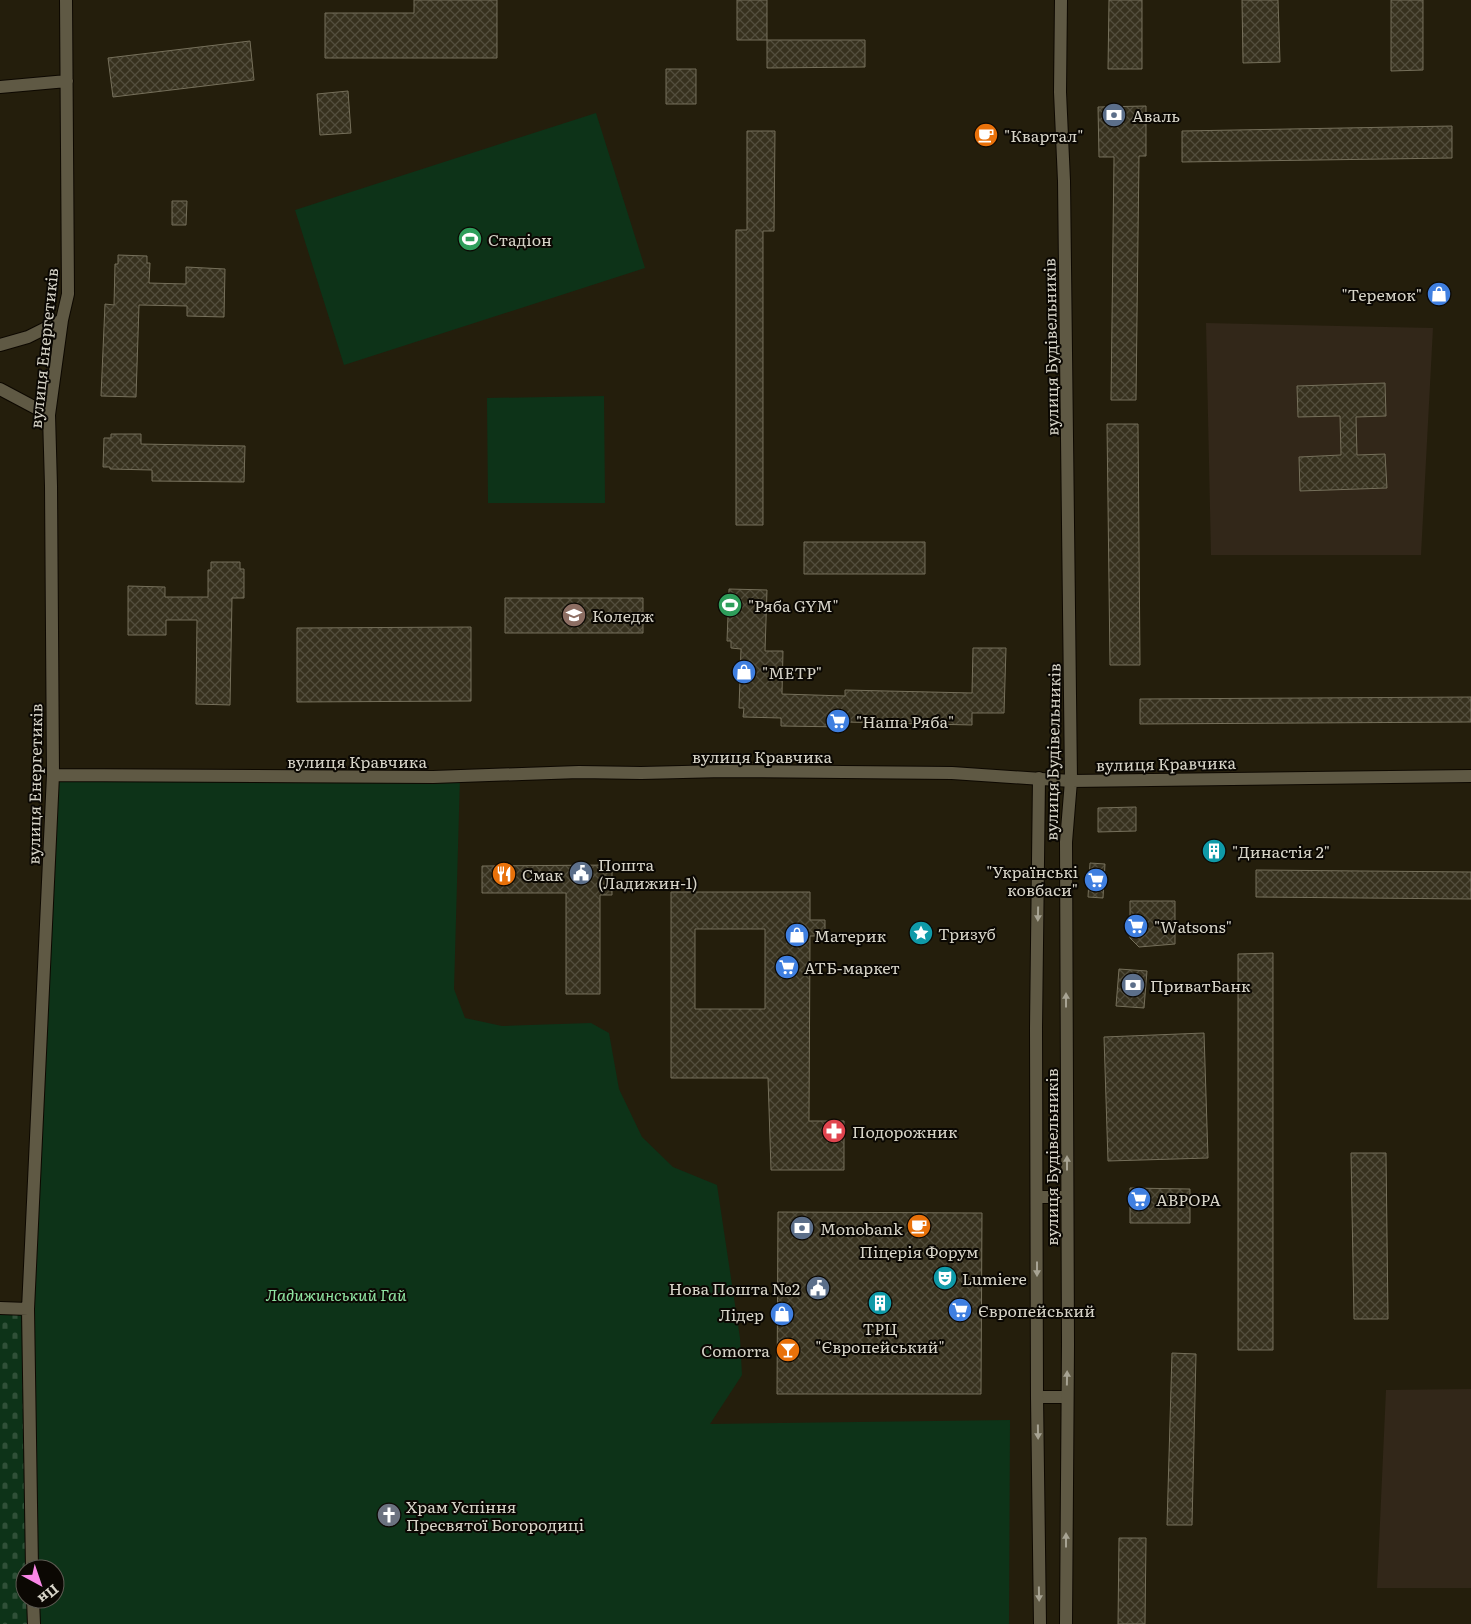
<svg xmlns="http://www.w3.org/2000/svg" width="1471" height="1624" viewBox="0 0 1471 1624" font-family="Literata,serif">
<defs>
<pattern id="cemetery-stones" width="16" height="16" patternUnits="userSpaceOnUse" patternTransform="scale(1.25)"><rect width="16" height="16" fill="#0d3318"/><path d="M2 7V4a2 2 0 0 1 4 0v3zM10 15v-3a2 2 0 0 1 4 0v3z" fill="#305038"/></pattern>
<pattern id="building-cross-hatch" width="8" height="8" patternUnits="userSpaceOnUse" patternTransform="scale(1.25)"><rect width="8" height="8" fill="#37311e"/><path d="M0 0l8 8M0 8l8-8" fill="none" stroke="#534e3d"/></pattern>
</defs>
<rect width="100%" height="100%" fill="#241e0c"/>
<path fill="#322719" d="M1206 323 1433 328 1421 555H1211Z
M1471 1389V1588H1377L1386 1390Z"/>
<path fill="#0d3318" d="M596 113 645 268 344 365 295 210Z
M604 396 605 503H488L487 398Z
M53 775 460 776 454 989 465 1018 502 1026 591 1023 609 1033 619 1089 642 1137 673 1167 717 1185 740 1338 742 1375 710 1424 1010 1420 1009 1624H34L33 1599H55V1569H32L28 1309Z"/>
<path fill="url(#cemetery-stones)" d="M0 1308 28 1309 32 1569H25V1599H33L34 1624H0Z"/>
<path fill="url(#building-cross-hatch)" stroke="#756f5a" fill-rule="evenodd" d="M414 0H497V58H325V13H414Z
M737 0H767V40H737Z
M1109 0H1142V69H1108Z
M1242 0H1278L1280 62 1243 63Z
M1391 0H1423V70L1391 71Z
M767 40H865V67L767 68Z
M250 41 254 80 113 97 108 58Z
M666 69H696V104H666Z
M348 91 351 133 320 135 317 94Z
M1146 106V156H1139L1136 400H1111L1114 157H1099L1098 107Z
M1452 126V158L1182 162V131Z
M747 131H775L774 231H763V525H736V230H747Z
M172 201H187L186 225H172Z
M118 255 147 256V263H150L149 283 186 284V267L225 269 224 317 187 316V306L139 305 136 397 101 396 105 304 114 305 115 264H118Z
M1385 383 1386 416 1356 417 1357 455 1385 454 1387 488 1300 491 1299 457 1341 455 1340 416 1298 417 1297 386Z
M1107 424H1138L1140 665H1110Z
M111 434H141V444L245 446 244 482 152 481V470L110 469V467H103L104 438H111Z
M804 542H925V574H804Z
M211 562H240V569H244V598H232L230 705 196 704 197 620H166V635H128V586L165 587V597H208V570H211Z
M729 589 767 590 765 651H783L782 694 845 696V690L972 693 973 648H1006L1004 713H972V725L845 722V727L781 726V718L743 717 744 708H739L741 649 731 648V641H727Z
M505 598H643V633H505Z
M471 627V701L297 702V628Z
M1471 697V722L1140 724V699Z
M1136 807V831L1098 832V808Z
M1090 863 1105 864 1103 898 1088 897Z
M612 865V895H600V994H566V893H482V866Z
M1256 870 1471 872V899L1256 897Z
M671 892H810V920H825V936H810L809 1121H844V1170H771L768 1078H671ZM695 929H765V1009H695Z
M1130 901H1175V944L1139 947 1130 938Z
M1273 953V1350H1238V954Z
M1119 969 1147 971 1144 1008 1116 1006Z
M1204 1033 1208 1158 1108 1161 1104 1037Z
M1351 1153H1386L1388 1319H1354Z
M1130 1188 1190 1189V1223H1130Z
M778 1212 982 1213 981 1394H777Z
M1172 1353 1196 1354 1192 1525H1167Z
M1119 1538H1146L1145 1624H1118Z"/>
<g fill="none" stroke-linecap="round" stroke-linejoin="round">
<g stroke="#0d0800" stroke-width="14">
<path id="minor" d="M0 87 67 81
M0 345 28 337 62 320
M0 389 49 415
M53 775 433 777 579 772 641 773 724 771 952 773 1071 781 1064 181 1060 92 1061 0
M1037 1197H1067
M0 1308 28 1309
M1037 1397H1067
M32 1569 28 1309 53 775 51 486 49 415 62 320 68 294 66 0
M33 1599 34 1624"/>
</g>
<g stroke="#0d0800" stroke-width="14">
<path id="tertiary" d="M1039 778 1036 1028 1037 1397 1040 1624
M1066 1624 1068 1344 1066 842 1071 781 1471 776"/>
</g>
<use href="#minor" stroke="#5f5944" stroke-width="12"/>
<use href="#tertiary" stroke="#5f5944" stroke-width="12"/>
</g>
<defs><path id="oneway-solid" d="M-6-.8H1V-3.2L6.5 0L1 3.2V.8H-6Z" transform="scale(1.25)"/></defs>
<g fill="#a7a393">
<use href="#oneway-solid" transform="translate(1038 914) rotate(91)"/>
<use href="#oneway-solid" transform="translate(1066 1000) rotate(-90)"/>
<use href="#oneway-solid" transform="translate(1067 1163) rotate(-90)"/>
<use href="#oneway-solid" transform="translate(1037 1269) rotate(90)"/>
<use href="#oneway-solid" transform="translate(1067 1378) rotate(-89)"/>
<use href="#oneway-solid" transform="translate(1038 1432) rotate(89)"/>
<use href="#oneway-solid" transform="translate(1066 1540) rotate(-90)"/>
<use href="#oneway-solid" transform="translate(1039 1594) rotate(89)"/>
</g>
<defs>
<g id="bank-disc" transform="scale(1.25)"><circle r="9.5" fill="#5c6f8a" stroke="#0b0803"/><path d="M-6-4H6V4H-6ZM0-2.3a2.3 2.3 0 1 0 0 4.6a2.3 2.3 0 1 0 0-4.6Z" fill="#fff"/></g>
<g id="cafe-disc" transform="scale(1.25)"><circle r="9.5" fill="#e8710a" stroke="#0b0803"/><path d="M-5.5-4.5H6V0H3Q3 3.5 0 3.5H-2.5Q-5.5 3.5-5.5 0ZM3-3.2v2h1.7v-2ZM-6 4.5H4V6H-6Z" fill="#fff"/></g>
<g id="stadium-disc" transform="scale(1.25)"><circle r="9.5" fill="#2e9e5b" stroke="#0b0803"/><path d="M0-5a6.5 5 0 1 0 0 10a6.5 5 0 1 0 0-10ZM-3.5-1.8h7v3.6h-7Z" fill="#fff"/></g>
<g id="shop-disc" transform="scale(1.25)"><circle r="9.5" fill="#3f7fe0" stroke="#0b0803"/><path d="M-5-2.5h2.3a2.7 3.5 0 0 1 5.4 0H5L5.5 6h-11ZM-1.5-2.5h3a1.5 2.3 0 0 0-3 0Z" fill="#fff"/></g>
<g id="university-disc" transform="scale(1.25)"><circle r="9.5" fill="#8d6e63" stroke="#0b0803"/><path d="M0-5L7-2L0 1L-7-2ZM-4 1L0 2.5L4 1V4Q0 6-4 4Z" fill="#fff"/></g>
<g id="supermarket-disc" transform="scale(1.25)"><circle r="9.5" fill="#3f7fe0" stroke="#0b0803"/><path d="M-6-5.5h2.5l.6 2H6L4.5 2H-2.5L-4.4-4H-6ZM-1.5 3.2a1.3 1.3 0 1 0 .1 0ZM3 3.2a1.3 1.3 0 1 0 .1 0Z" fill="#fff"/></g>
<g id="building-disc" transform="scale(1.25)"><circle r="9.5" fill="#0f9aa8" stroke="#0b0803"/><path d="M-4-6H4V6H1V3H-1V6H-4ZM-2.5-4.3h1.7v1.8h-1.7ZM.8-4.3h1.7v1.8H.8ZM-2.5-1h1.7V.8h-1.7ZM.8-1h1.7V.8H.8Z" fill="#fff"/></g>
<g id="civic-disc" transform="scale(1.25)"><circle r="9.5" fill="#5c6f8a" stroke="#0b0803"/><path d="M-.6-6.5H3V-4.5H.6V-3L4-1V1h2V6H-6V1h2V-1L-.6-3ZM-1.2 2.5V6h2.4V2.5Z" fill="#fff"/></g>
<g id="restaurant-disc" transform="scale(1.25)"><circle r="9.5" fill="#e8710a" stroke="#0b0803"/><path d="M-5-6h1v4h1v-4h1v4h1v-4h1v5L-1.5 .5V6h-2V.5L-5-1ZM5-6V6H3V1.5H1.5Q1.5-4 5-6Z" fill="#fff"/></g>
<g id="sight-disc" transform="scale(1.25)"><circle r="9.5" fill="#0f9aa8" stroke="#0b0803"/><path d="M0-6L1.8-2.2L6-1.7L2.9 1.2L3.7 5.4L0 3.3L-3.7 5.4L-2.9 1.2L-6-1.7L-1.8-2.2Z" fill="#fff"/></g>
<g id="pharmacy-disc" transform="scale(1.25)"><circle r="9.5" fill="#e0444e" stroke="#0b0803"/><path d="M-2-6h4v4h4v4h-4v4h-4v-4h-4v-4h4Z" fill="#fff"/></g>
<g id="theatre-disc" transform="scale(1.25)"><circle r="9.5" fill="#0f9aa8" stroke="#0b0803"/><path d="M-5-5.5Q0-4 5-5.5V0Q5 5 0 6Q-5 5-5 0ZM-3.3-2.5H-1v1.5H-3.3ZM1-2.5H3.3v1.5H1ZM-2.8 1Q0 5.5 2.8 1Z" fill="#fff"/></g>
<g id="bar-disc" transform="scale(1.25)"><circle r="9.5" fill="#e8710a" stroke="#0b0803"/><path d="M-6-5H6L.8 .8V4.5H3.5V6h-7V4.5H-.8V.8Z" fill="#fff"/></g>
<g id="church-disc" transform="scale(1.25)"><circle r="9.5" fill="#6b7280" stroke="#0b0803"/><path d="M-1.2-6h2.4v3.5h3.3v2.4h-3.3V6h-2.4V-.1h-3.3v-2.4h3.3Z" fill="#fff"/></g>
</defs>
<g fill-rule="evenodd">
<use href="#bank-disc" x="1114" y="115"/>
<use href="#cafe-disc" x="986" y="135"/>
<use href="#stadium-disc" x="470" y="239"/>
<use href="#shop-disc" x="1439" y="294"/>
<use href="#stadium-disc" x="730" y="605"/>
<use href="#university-disc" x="574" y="615"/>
<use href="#shop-disc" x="744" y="672"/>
<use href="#supermarket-disc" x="838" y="721"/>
<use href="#building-disc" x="1214" y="851"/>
<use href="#civic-disc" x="581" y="873"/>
<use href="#restaurant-disc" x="504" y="874"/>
<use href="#supermarket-disc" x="1096" y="880"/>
<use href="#supermarket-disc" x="1136" y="926"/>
<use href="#sight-disc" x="921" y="933"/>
<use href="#shop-disc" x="797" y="935"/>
<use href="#supermarket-disc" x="787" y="967"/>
<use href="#bank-disc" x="1133" y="985"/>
<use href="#pharmacy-disc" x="834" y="1131"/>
<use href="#supermarket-disc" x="1139" y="1199"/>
<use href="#cafe-disc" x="919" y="1226"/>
<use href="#bank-disc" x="802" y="1228"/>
<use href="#theatre-disc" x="945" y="1278"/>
<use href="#civic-disc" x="818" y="1288"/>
<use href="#building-disc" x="880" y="1303"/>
<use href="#supermarket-disc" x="960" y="1310"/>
<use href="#shop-disc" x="782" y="1314"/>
<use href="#bar-disc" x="788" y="1350"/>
<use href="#church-disc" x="389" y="1515"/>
</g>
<g text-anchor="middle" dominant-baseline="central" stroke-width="4" stroke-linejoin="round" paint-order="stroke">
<g font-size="16" fill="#d7d4c8" stroke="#0b0803" text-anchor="start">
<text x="1132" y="115">Аваль</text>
<text x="1004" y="135">"Квартал"</text>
<text x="488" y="239">Стадіон</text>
<text x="1422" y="294" text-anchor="end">"Теремок"</text>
<text x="748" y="605">"Ряба GYM"</text>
<text x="592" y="615">Коледж</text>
<text x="762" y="672">"МЕТР"</text>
<text x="856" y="721">"Наша Ряба"</text>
<text x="1232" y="851">"Династія 2"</text>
<text x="598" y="864">Пошта<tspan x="598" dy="18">(Ладижин-1)</tspan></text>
<text x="1078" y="871" text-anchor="end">"Українські<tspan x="1078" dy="18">ковбаси"</tspan></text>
<text x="522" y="874">Смак</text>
<text x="1154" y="926">"Watsons"</text>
<text x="938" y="933">Тризуб</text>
<text x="814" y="935">Материк</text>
<text x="804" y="967">АТБ-маркет</text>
<text x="1150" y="985">ПриватБанк</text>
<text x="852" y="1131">Подорожник</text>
<text x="1156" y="1199">АВРОРА</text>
<text x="820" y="1228">Monobank</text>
<text x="919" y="1251" text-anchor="middle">Піцерія Форум</text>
<text x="962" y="1278">Lumiere</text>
<text x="800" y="1288" text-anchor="end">Нова Пошта №2</text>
<text x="978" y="1310">Європейський</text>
<text x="764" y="1314" text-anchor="end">Лідер</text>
<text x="880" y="1328" text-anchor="middle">ТРЦ<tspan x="880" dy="18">"Європейський"</tspan></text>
<text x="770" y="1350" text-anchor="end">Comorra</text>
<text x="406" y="1506">Храм Успіння<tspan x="406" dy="18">Пресвятої Богородиці</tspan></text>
</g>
<g font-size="16" fill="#d7d4c8" stroke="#0b0803">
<text transform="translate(1050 347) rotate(-91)">вулиця Будівельників</text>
<text transform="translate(43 348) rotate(-84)">вулиця Енергетиків</text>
<text transform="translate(1052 752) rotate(-89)">вулиця Будівельників</text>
<text x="762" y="756">вулиця Кравчика</text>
<text x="357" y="761">вулиця Кравчика</text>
<text transform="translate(1166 763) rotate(-1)">вулиця Кравчика</text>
<text transform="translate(34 784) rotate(-89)">вулиця Енергетиків</text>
<text transform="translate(1051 1157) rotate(-90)">вулиця Будівельників</text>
</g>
<g font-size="16" font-style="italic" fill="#8fe4a2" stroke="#0b0803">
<text x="336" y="1294">Ладижинський Гай</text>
</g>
</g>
<g transform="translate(40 1584) rotate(140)"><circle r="24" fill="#0b0803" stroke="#5d5a52"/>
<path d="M0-4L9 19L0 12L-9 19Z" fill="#fa87e7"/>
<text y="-8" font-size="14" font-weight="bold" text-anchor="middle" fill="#d7d4c8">Пн</text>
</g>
</svg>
